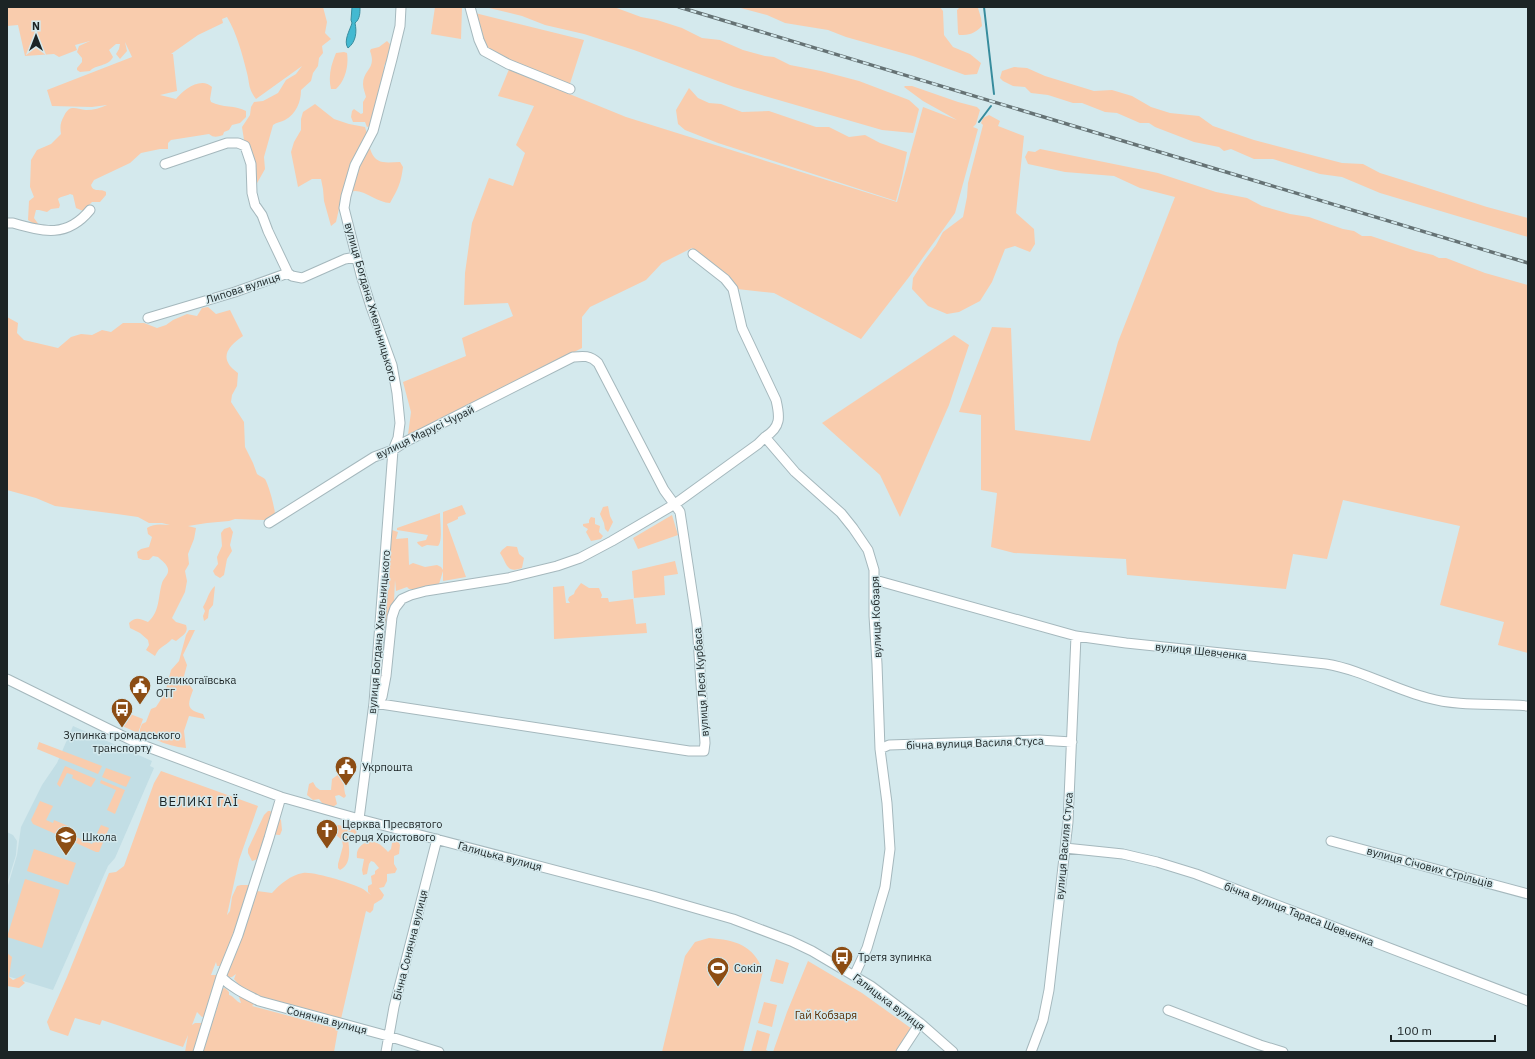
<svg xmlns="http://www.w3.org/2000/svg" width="1535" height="1059" viewBox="0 0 1535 1059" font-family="'IBM Plex Sans',sans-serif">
<rect width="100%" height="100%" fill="#d4e9ed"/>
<path fill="#c2dee5" d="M73 726 152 761 150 766 154 768 115 858 108 866 53 990 7 976V889L17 855 21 827 42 785 57 763Z
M7 832 13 835 17 841 16 855 7 884Z"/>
<path fill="#f9ccad" d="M7 7H323L327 22 325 33 331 39 322 46 323 53 319 58 318 66 313 73 311 81 301 90C301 102 296 114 285 120 281 122 277 122 273 125L264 157 265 169 256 185 255 166 247 144 244 140 242 127 250 115 251 107 254 102 263 101 278 93 286 80 296 74 302 66 256 99C248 88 250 85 247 73 242 53 237 34 227 17L222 19 223 23 198 35 171 54H173L177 91 160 95 176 99C183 90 201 76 212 87L210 99 211 102C222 108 236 105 246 111V117L240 123 232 125 229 130 224 132 223 135C217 137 214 138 209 134L171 140 168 143V149H160L141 153 130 163 94 180 91 185C93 193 101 188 106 192V195L100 202H92L83 211 76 208 73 195 70 194C66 196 61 196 58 199L60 205 59 208 51 209 47 212 39 210H36L34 218 39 225 34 224 28 220 29 201 34 197 30 187 31 160 37 150 51 144 61 134C60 127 60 123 64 116 70 104 75 109 86 110 93 110 101 108 107 105L92 107 52 106 47 90 132 57 125 42 127 51 120 59 116 54 119 49 120 44H116L109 50 113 57C108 67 96 64 90 71L80 72 77 70V68L82 62V58L77 52 79 46 90 41 75 45 77 50 59 57 54 54 25 56 18 25 7 26Z
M435 7H462L461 39 431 34Z
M485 7H614L641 17 657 20 682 28 702 38 720 40 743 50 765 56 774 57 790 65 821 71 859 81 909 100 919 109 913 133 882 130 782 101 734 87 634 50 584 34 545 25 522 16Z
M737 7H940L943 11 944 35 953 47 970 54 981 63 977 74 965 75 913 56 846 37 828 30 785 23 767 15Z
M960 7 978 8 981 18 982 26C974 34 970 35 959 35L958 33 957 10Z
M475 13 584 40 567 93 626 117 897 202 923 107 957 120 923 101 904 87 905 86H912L958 102 977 107 980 110 976 124 973 127 978 129 955 213 909 277 861 339 774 293 737 289 732 279 692 248 662 263 646 280 590 307 582 317V348L408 435 411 412 403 382 466 356 462 338 513 316 508 303 464 305 465 273 472 223 489 178 513 186 525 153 516 145 534 106 498 96 512 62 487 50Z
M387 41 390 44 389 55 384 66V83L370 126 367 127 365 122H353L351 117 352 111 354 109 361 114 363 113V102L366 97C365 93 363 88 363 84 363 69 377 69 370 51L371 49 379 47Z
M344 52 347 53C349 66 345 81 336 89H331C328 76 331 65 336 53Z
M1014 67 1027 68 1045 76 1094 91 1112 90 1132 96 1151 107 1170 113 1199 116 1213 126 1254 140 1342 163 1363 164 1380 173 1409 182 1487 207 1528 218V237L1380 193 1342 177 1320 174 1273 159H1254L1231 149 1224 151 1219 147 1194 142 1155 127 1149 123H1140L1117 113 1105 112 1082 103H1073L1048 95 1031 93 1025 87 1013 86 1003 81 1000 78 1002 71Z
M689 88 698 98 709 103 721 104 742 112 769 111 816 127H829L849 137 865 135 880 143 907 152 902 178 896 201 718 143 685 130 678 124 676 110Z
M315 104 334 119 349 124 365 127C369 138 368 160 383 162 388 163 394 162 400 162L403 167C401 183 398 189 390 203 377 203 361 187 351 192 347 194 344 198 341 200L336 222 331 226 324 201 323 189 321 179H312L298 187 291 152 294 142 301 130V119L303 112Z
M989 115 1000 121 998 126 1024 136 1016 213 1034 229 1035 244 1030 252 1015 246 1005 249 992 282 980 301 959 312 947 314 928 306 912 289 913 278 924 261 936 245 943 232 963 217 967 197 968 183 983 125 981 123 983 118Z
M1040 149 1158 173 1216 192 1247 198 1262 206 1290 214 1309 217 1343 229 1354 231 1362 236H1371L1416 251 1433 255 1439 258H1446L1485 273 1528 285V653L1498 645 1504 622 1440 605 1460 526 1343 500 1327 559 1293 554 1286 589 1127 575 1126 559 1014 553 991 547 997 493 981 490V415L959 412 992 327 1011 328 1015 430 1090 441 1118 342 1175 197 1140 188 1114 176 1065 172 1028 164 1025 157 1028 151 1035 152Z
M208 307 216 314 230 310 243 336C227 347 218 359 238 373L237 386 232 395 231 402 244 422 245 447 253 463 257 474C259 476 263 477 265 479 269 486 275 508 275 515L265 520 235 519 229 521 207 523 188 526 196 528 194 539 188 554 189 564 185 571 187 581 185 592 172 618 176 622 186 625C189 633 182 636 176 641L172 639C165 647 160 645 155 656L146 650 149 645 148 640 140 633 130 628 129 623C136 616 140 619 148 622 160 612 158 596 162 583 164 577 169 575 168 569 167 564 161 560 158 557L153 556 149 560H143L138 558 137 552 141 549 149 547 152 537 148 534 147 528C155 523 162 525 170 525L162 523H149L138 517 117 514 55 506 36 498 7 490V317L18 323 17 333 24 340 58 348 71 337 81 334 92 335 102 330 111 332 123 323H144L157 328 166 325 173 320 187 314 197 316 202 308Z
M954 335 969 345 949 405 900 517 880 475 822 423Z
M462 505 466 514 458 517V519L447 524 466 577 443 581V571L439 584 429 589H409L407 587 396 591 395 580 394 601 388 623 387 625 385 624 382 621 385 598 390 586 386 575C389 570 387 565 390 559L388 545 390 531 392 530 398 532 396 539 408 538 409 565 413 563 425 567 437 565 441 567 443 570V512Z
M608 506 610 516 613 522 608 532 605 529 604 523 600 514 603 507Z
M440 513C440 522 443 541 438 546L427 545 422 547 418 544 417 542 426 540 428 535 397 530V528Z
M672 515 678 535 638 549 633 538Z
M591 517 595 518V524L600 526 599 532 603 536 601 539 591 541 586 532 588 529 583 526V524L589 523V520Z
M230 527 233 532 230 545 232 551 227 559 224 575 220 578 215 575 213 571 218 564 217 557 222 546 221 533 224 529Z
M507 546 517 547 519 554 524 558 522 568C506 574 507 563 500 553L502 550Z
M675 561 678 574 664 576 665 595 634 598 632 571Z
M581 583 589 588H599L602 595 601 598H608L609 602 633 599 636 624 646 623 647 633 554 639 553 587 564 586 566 603H570L568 600 569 597 574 594 575 591Z
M215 586 213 605 209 610 208 618 204 621 203 616 205 611 203 607C208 599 208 592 215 586Z
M189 630H195L183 655 187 665 184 676 193 690C188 704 185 710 203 714L205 719 189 716 184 731 186 748C176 747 164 744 155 739 148 735 150 735 140 734V729L142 724 146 722 151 709 156 707 165 693 171 670 179 661 186 635Z
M125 712 143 719 138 733 120 725Z
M39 742 102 766 98 774 37 749Z
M65 766 96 779 91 787 72 778 73 775 67 773 60 787 57 784Z
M106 768 131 777 126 787 102 777Z
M161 771 258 806 239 860 227 915 230 911 232 897 237 886 241 885H249L256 893 257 891 272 893C280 884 291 875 303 873 313 871 354 884 363 889 366 891 368 893 371 895L368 892V886L372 884 371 876 375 874V871L379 868 374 862 371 861 369 864 367 874 363 875 362 870 364 859 357 858C355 846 367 839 377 843 382 845 385 849 388 852L391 849 392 843 398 841 400 845 399 854 394 856V864L397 869 395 873 387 874V881L384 887 379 888 384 895 382 899 374 904 373 910 370 913 366 911 341 1019 260 997 240 986 234 979 236 974 232 977 224 978 221 966H217L216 962 211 975H217L220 977 210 1015 202 1017 197 1012 192 1025 195 1023H202L197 1052H185L188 1035 183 1047 102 1020 100 1025 75 1018 68 1036 50 1030 47 1022 67 977 109 873 116 872 124 866 154 783Z
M339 774 342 775C345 782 343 789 346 796L344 798 339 795 335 796 337 804 333 807H325L319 799 313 800 307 795 309 784 313 782 316 787 320 790H331L332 779Z
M101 780 125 790 115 814 107 810 116 790 100 783Z
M40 801 53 806 46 820 53 823 54 820 73 828 69 840 33 824 31 820Z
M268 811H270L281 820 282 830 280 835 267 834 258 859 252 861 248 853V849L264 815Z
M101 825 109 828 99 852H96L74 842 76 837 92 844Z
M338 825 353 828 357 830 354 844V833L347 831C348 842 354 864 340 870L338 868V864L343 846 342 840 336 835 335 826Z
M34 849 76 863 68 885 27 871Z
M25 879 60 890 42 948 7 937Z
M709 938C735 940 754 945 763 971L743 1052H662L685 956 695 942Z
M7 953 12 957 9 977 13 980 26 974 22 980 25 983 19 988 7 986Z
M776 959 789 963 783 984 770 981Z
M808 961 862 993 912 1029 896 1052H773L787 1012Z
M225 988 229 992V995C234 996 236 1002 241 1003L239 997 240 995 255 1003 252 1006 338 1029 334 1052H200L212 1016 214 1017 218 1005 216 1000 218 990Z
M764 1002 777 1005 772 1027 758 1023Z
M757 1030 770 1034 766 1050 770 1052H751Z"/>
<path fill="#43b9d1" stroke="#378c9d" d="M352 7H360C360 13 360 19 355 23 357 32 356 42 348 48 343 41 350 30 352 23L351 20Z"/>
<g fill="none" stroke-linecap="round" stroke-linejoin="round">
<path stroke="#378c9d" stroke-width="2" d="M984 7 994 94
M979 122 991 106"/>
<g stroke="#a5b8bd" stroke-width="11">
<path id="minor" d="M470 7 479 40 484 51 508 64 570 89
M7 223H13C44 232 67 238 90 210
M693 254 725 279 733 289 742 328 776 400C780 417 781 427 765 437L795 472 841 513 853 528 868 550 874 570V616L877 664 880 749 887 803 890 849 885 887 867 948 854 976
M288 273 292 276 302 278 345 259 356 257
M148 318 235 292 288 273 268 231 262 215 255 205 252 193 251 164 245 146 238 143H227L165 164
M269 523 374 457 393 450 405 442 573 357C583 356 590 355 598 363L664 490 680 512 697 624 705 743 704 751H689L374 703
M875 580 1076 636 1126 643 1326 664C1362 670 1393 689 1428 698 1460 707 1495 703 1528 706
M7 679 137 743 281 797 359 819 653 896 733 919 791 941 812 951 871 986 920 1023 953 1052
M374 703 382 697 386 676 392 617 395 608 402 599 411 595 426 591 508 578 557 566 580 558 612 541 675 504 758 444 765 437
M880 749 889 745 1039 740 1072 742
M359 819 374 703 393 450 398 438 400 423 397 393 392 365 371 307 361 275 344 208 346 196 355 165 373 131 392 59 400 26 401 7
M1331 841 1528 894
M1065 848 1123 854 1157 862 1196 874 1528 1001
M221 977C232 988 245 994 259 1001L388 1036 439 1052
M1168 1010 1260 1045 1283 1052
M198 1052 221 977 238 935 269 838 281 797
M386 1052 394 1007 437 839
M901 1052 920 1023
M1031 1052 1043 1020 1049 990 1068 822 1076 636"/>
</g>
<use href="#minor" stroke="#fff" stroke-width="9"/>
<g stroke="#657274" stroke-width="3.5">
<path id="rail" d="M679 7 1528 263"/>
</g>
<use href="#rail" stroke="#d4e9ed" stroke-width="2" stroke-dasharray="6" stroke-linecap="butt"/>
</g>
<defs>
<g id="civic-pin" transform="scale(1.15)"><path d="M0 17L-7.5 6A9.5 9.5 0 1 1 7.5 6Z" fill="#8c4d14" stroke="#d4e9ed"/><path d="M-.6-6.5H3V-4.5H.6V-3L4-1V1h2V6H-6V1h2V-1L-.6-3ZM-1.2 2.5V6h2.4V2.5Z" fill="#fff"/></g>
<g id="bus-pin" transform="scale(1.15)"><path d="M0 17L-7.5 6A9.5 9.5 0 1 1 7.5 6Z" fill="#8c4d14" stroke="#d4e9ed"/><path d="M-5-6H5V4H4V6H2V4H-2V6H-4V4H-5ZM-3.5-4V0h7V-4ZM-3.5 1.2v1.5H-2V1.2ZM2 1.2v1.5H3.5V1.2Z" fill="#fff"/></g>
<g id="church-pin" transform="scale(1.15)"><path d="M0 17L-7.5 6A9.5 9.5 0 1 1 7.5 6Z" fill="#8c4d14" stroke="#d4e9ed"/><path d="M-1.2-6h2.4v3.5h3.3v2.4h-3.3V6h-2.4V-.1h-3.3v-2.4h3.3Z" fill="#fff"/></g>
<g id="school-pin" transform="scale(1.15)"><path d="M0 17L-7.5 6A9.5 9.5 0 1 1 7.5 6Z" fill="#8c4d14" stroke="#d4e9ed"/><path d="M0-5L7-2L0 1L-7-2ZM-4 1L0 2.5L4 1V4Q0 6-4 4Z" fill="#fff"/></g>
<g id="stadium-pin" transform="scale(1.15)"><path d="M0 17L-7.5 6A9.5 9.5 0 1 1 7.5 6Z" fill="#8c4d14" stroke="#d4e9ed"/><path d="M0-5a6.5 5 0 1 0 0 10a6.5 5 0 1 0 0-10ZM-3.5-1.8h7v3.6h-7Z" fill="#fff"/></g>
</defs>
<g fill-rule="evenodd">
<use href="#civic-pin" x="140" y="686"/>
<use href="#bus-pin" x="122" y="709"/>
<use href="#civic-pin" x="346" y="767"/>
<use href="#church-pin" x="327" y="830"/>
<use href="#school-pin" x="66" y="837"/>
<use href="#bus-pin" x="842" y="957"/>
<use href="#stadium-pin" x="718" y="968"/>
</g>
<g text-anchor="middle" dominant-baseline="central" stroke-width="3" stroke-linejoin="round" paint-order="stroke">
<g font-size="11" fill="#1c2425" stroke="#d4e9ed">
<text transform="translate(243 288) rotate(-18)">Липова вулиця</text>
<text transform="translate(371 302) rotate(74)">вулиця Богдана Хмельницького</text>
<text transform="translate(425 432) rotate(-26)">вулиця Марусі Чурай</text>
<text transform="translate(876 617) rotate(-92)">вулиця Кобзаря</text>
<text transform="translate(379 632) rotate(-85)">вулиця Богдана Хмельницького</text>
<text transform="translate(1201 651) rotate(6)">вулиця Шевченка</text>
<text transform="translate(701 682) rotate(-94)">вулиця Леся Курбаса</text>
<text transform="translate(975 743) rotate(-2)">бічна вулиця Василя Стуса</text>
<text transform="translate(1064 846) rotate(-85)">вулиця Василя Стуса</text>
<text transform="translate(500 856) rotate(15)">Галицька вулиця</text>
<text transform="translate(1430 867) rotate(15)">вулиця Січових Стрільців</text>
<text transform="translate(1299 914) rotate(21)">бічна вулиця Тараса Шевченка</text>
<text transform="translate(410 945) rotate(-76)">Бічна Сонячна вулиця</text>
<text transform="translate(889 1002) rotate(37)">Галицька вулиця</text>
<text transform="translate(327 1020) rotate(15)">Сонячна вулиця</text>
</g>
<g font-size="11" fill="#1c2425" stroke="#d4e9ed" text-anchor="start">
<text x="156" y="680">Великогаївська<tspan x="156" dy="13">ОТГ</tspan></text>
<text x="122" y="735" text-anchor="middle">Зупинка громадського<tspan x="122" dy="13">транспорту</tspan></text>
<text x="362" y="767">Укрпошта</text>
<text x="342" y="824">Церква Пресвятого<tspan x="342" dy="13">Серця Христового</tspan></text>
<text x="82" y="837">Школа</text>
<text x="858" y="957">Третя зупинка</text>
<text x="734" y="968">Сокіл</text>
</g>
<g font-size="11" fill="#592c01" stroke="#d4e9ed">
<text x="826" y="1015">Гай Кобзаря</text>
</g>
<g font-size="13" letter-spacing="1" fill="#1c2425" stroke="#d4e9ed">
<text x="199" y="801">ВЕЛИКІ ГАЇ</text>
</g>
</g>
<rect width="1535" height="1059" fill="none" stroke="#1c2425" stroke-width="16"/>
<g transform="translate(36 36)" stroke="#d4e9ed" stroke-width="3" paint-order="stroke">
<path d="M0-3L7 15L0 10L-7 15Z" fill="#1c2425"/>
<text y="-6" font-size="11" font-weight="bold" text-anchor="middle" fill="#1c2425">N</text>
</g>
<path d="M1391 1035v6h104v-6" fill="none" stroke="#1c2425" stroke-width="2"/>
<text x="1397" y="1035" font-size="12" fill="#1c2425" stroke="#d4e9ed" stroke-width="3" paint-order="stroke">100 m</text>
</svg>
